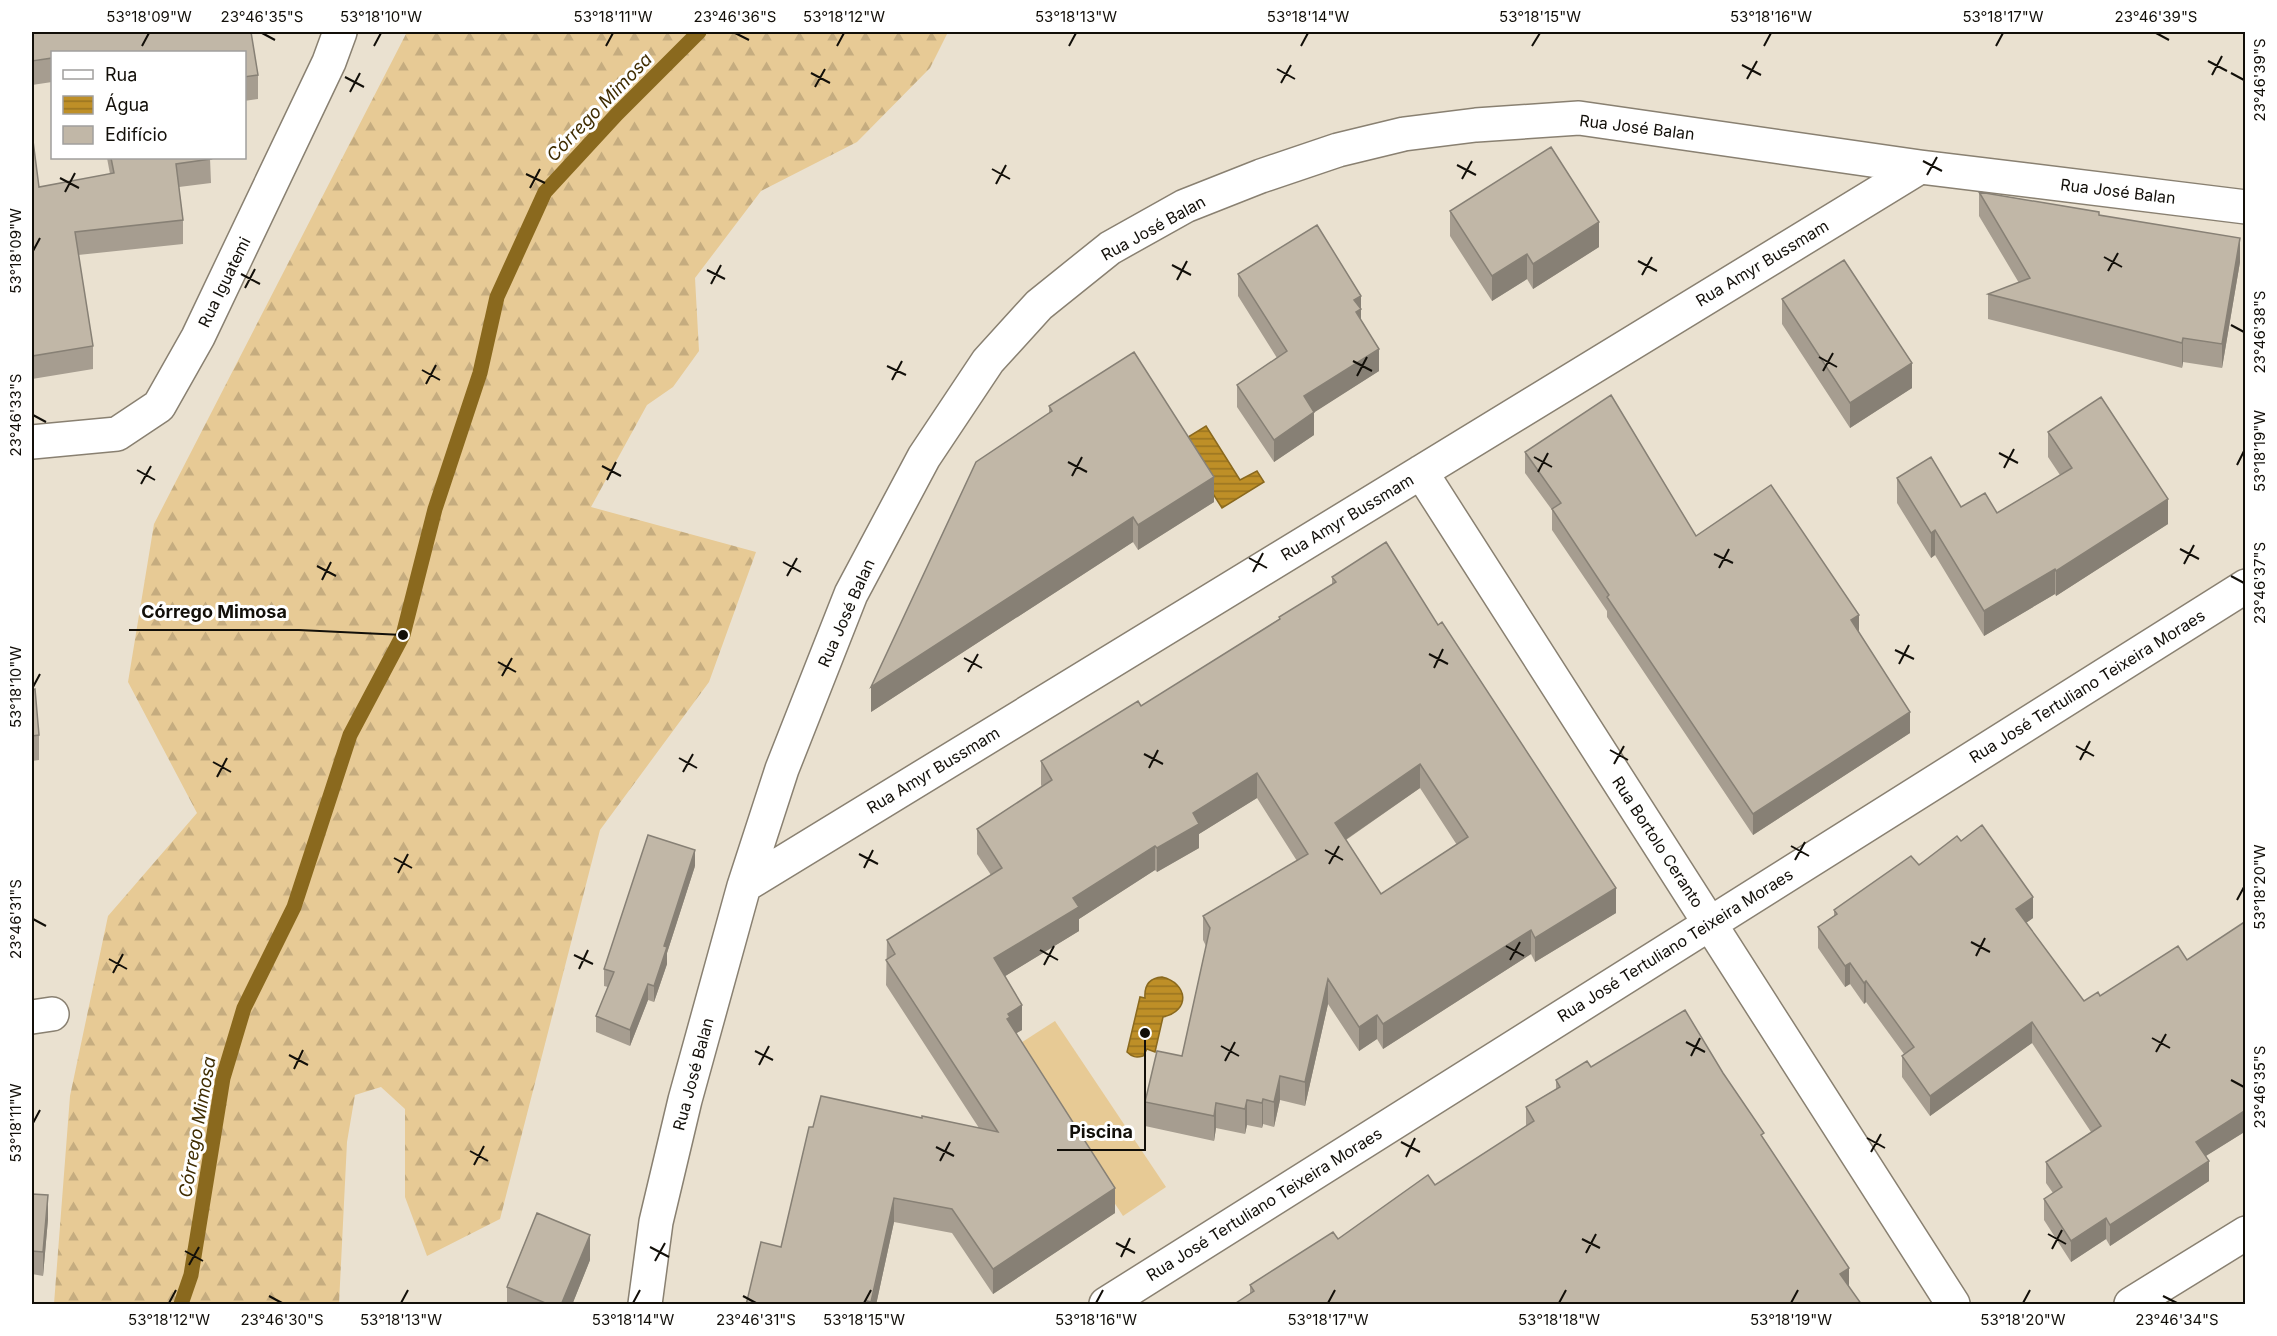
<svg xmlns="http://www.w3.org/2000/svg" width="2277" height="1336" viewBox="0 0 2277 1336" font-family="Inter,sans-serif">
<defs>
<pattern id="forest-firs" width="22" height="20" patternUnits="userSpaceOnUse" patternTransform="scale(1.5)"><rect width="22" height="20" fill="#e7ca95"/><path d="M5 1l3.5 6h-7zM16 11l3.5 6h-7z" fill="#c5ac7f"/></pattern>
<pattern id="water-rules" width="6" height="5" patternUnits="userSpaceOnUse" patternTransform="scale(1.5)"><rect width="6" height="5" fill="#be8f27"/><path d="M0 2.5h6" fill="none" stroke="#997320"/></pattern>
</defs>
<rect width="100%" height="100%" fill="#eae1d0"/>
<path fill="#e7ca95" d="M1055 1021 1166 1187 1123 1216 1013 1048Z"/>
<path fill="url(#forest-firs)" d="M407 32H948L930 68 857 142 761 191 695 278 699 351 673 387 647 405 591 507 756 552 709 682 600 830 500 1219 427 1256 405 1197V1109L381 1087 355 1095 347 1142 339 1304H54L70 1096 108 916 197 813 128 682 154 524Z"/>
<path fill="url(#water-rules)" stroke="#8a691e" stroke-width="1.5" d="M1206 426 1240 480 1257 471 1264 482 1222 508 1180 442Z
M1162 977C1188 983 1191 1011 1163 1017L1155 1052 1147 1049 1143 1056C1136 1058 1132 1057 1127 1052L1140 997 1145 998C1144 985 1149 978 1162 977Z"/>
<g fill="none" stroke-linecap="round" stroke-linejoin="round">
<path stroke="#8a691e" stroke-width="15" d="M181 1304 191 1275 223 1078 244 1008 294 907 350 735 403 635 435 509 480 373 497 297 545 192 617 114 699 32"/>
<g stroke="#898071" stroke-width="36">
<path id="street" d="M32 442 117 434 159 406 198 337 329 62 340 32
M1421 472 1953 1304
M744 886 1920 167
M32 1017 52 1014
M645 1304 656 1222 685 1100 744 886 782 769 851 594 924 457 988 361 1039 305 1110 248 1185 206 1261 176 1338 150 1404 134 1476 125 1579 118 1920 167 2246 207
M1106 1304 2246 586
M2131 1304 2246 1233"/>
</g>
<use href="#street" stroke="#fff" stroke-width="33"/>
</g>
<path fill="#a69d90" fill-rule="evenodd" d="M32 32H251L258 75V99L244 101V52H52V82L32 85Z
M32 133 39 187 110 174 107 158H210L211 183 179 187 183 220V244L78 255 93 346V369L32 379Z
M1979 192 2099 215 2240 262 2222 368 2183 362 2182 368 1988 319V294L2019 283 1979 216Z
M1450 211 1599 247 1533 289 1527 279 1492 301 1450 236Z
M1238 274 1361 296V320L1379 371 1314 412V435L1274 462 1237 407V385L1277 358 1238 296Z
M1782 299 1912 388 1850 428 1782 324Z
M1049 406 1214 502 1138 550 1133 542 871 712 1049 413Z
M2048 432 2168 524 2056 596 2055 594 1984 636 1935 555 1931 558 1897 503V478L1961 507 1997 513 2060 475 2048 457Z
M1525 452 1696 536 1859 634 1910 733 1753 835 1607 617V611L1552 530V510L1525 473Z
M1332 577 1616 913 1535 962 1531 954 1383 1049 1377 1039 1359 1051 1328 1004 1305 1106 1280 1100 1274 1127 1263 1124 1262 1128 1247 1125 1245 1134 1216 1128 1214 1141 1145 1126V1102L1182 1056 1206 946 1203 940V916L1297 861 1257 798 1199 834V848L1157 872 1155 870 1079 919V931L1005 976 1022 1030 1016 1033 1115 1213 993 1294 952 1233 894 1222 876 1305H746L781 1247 922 1118 979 1128 886 985 887 940 991 875 977 854V829L1042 787 1041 785V761L1141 706 1279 619V617L1332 585ZM1420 788 1457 845 1381 894 1346 840Z
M32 690 39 735V760L32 761Z
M1961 841 2033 918 2026 923 2084 1001 2100 996 2187 960 2243 923V911L2246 910V1131L2206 1156 2209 1181 2110 1246 2106 1239 2071 1262 2044 1220V1199L2053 1193 2046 1183V1162L2091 1132 2032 1043 1930 1116 1902 1077V1056L1904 1054 1866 1002 1864 1004 1850 984 1845 987 1818 948V927L1834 916V910Z
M695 866 667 953V964L654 1002 648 1000 630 1046 596 1032V1016L608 987 604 986V969Z
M1591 1067 1764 1139 1849 1287 1250 1294V1285L1338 1239 1435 1185 1526 1127V1107L1556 1089V1080Z
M32 1194 48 1219 43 1276 32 1274Z
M590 1260 572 1305H507V1287Z"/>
<path fill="#878075" d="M1599 222V247L1533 289V264Z
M2240 238V262L2222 368V344Z
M1527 254V279L1492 301V276Z
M1361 296V332L1356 335 1354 300Z
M2183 338V362L2182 368V343Z
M1379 349V371L1304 419V396Z
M1912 363V388L1850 428V403Z
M1314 412V435L1274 462V440Z
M1214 477V502L1138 550V525Z
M2168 499V524L2056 596V571Z
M1133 517V542L871 712V687Z
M1935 530V555L1931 558V533Z
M2055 569V594L1984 636V611Z
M1859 615V636L1851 620Z
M1910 712V733L1753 835V814Z
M1420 764V788L1335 847V823Z
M1257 773V798L1199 834V848L1157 872V848L1193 813Z
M1155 846V870L1079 919V931L994 983V958L1073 898Z
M695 850V866L667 953V964L654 1002V986L664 946Z
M1616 888V913L1535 962V938Z
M2033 897V918L2016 930V909Z
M1531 930V954L1383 1049V1024Z
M1850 963V984L1845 987V966Z
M1328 979V1004L1305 1106V1082Z
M1866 981V1002L1864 1004V983Z
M648 984V1000L630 1046V1030Z
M1022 1005V1030L1010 1037 1007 1019 1008 1014Z
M1377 1015V1039L1359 1051V1027Z
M2032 1022V1043L1930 1116V1096Z
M1280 1076V1100L1274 1127V1102Z
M1263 1099V1124L1262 1128V1103Z
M1247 1100V1125L1245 1134V1109Z
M1216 1103V1128L1214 1141V1116Z
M2246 1110V1131L2196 1162V1142Z
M2209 1161V1181L2110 1246V1225Z
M1115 1188V1213L993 1294V1269Z
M48 1195V1219L43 1276V1252Z
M894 1198V1222L876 1305H871Z
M2106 1218V1239L2071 1262V1241Z
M590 1235V1260L572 1305H561Z
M1849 1268V1290L1840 1274Z"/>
<path fill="#c1b7a7" stroke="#878075" stroke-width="1.5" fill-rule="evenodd" d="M32 32H251L258 75 244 77V52H52V58L32 61Z
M32 133 39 187 114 173 111 158H210L211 159 176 164 183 220 75 232 93 346 32 356Z
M1551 147 1599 222 1533 264 1527 254 1492 276 1450 211Z
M1979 192 2099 212V215L2240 238 2222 344 2183 338 2182 343 1988 294 2030 278Z
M1317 225 1361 296 1354 300 1361 309 1356 312 1379 349 1304 396 1314 412 1274 440 1237 385 1287 351 1238 274Z
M1844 260 1912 363 1850 403 1782 299Z
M1134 352 1214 477 1138 525 1133 517 871 687 976 462 1052 411 1049 406Z
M1611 395 1696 536 1771 485 1859 615 1851 620 1910 712 1753 814 1607 597 1609 595 1552 509 1561 503 1525 452Z
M2101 397 2168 499 2056 571 2055 569 1984 611 1935 530 1931 533 1897 478 1931 457 1961 507 1985 493 1997 513 2072 468 2048 432Z
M1386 542 1438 625 1442 622 1616 888 1535 938 1531 930 1383 1024 1377 1015 1359 1027 1328 979 1305 1082 1280 1076 1274 1102 1263 1099 1262 1103 1247 1100 1245 1109 1216 1103 1214 1116 1145 1102 1157 1051 1182 1056 1210 928 1203 916 1308 854 1257 773 1193 813 1199 824 1157 848 1155 846 1073 898 1079 907 994 958 1022 1005 1008 1014 1010 1017 1007 1019 1115 1188 993 1269 952 1209 894 1198 871 1302 867 1301V1305H746L761 1242 781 1247 809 1127H813L821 1096 922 1118V1116L998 1132 886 960 895 954 887 940 1002 868 977 829 1052 780 1041 761 1138 701 1141 706 1280 619 1279 617 1336 582 1332 577ZM1420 764 1468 837 1381 894 1335 823Z
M35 689 39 735 32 736V690Z
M1982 825 2033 897 2016 909 2084 1001 2098 992 2100 996 2178 946 2187 960 2246 921V1110L2196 1142 2209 1161 2110 1225 2106 1218 2071 1241 2044 1199 2062 1187 2046 1162 2101 1126 2032 1022 1930 1096 1902 1056 1914 1047 1866 981 1864 983 1850 963 1845 966 1818 927 1837 914 1834 910 1911 856 1919 865 1957 836 1961 841Z
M648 835 695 850 664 946 667 947 654 986 648 984 630 1030 596 1016 614 972 604 969Z
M1685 1010 1723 1073 1764 1133 1761 1135 1849 1268 1840 1274 1862 1305H1233L1254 1291 1250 1285 1333 1232 1338 1239 1428 1175 1435 1185 1534 1121 1526 1107 1560 1087 1556 1080 1587 1061 1591 1067Z
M32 1194 48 1195 43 1252 32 1251Z
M537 1213 590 1235 561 1305H550L507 1287Z"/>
<path fill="none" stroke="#120f09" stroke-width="2" d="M262 33 275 40M735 33 749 40M2156 33 2169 40M142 46 149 33M374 46 381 33M606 46 613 33M837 46 844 33M1069 46 1076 33M1301 46 1308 33M1532 46 1540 33M1764 46 1771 33M1996 46 2003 33M2208 61 2227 71M1742 65 1761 75M1277 69 1295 79M811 73 830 83M2231 73 2244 80M2212 75 2222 56M345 77 364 87M1747 79 1757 61M1281 83 1291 65M815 87 825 69M350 92 360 73M1923 161 1942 171M1457 165 1476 175M992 169 1010 179M526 174 545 183M1927 175 1937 157M60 178 79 188M1462 179 1472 161M996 184 1006 165M530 188 540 169M65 192 75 173M33 251 40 238M2104 257 2122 267M1638 261 1657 271M1172 265 1191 275M707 270 725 279M2108 271 2118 253M241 274 260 284M1642 275 1652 257M1177 280 1187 261M711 284 721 265M245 288 255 269M2231 325 2244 332M1819 357 1837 367M1353 361 1372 371M887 366 906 375M422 370 440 380M1823 371 1833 353M1357 376 1367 357M892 380 902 361M426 384 436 365M33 415 46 422M1999 453 2018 463M1534 457 1552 467M1068 462 1087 472M2237 465 2244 451M602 466 621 476M2004 468 2014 449M137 470 155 480M1538 472 1548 453M1072 476 1082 457M607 480 616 462M141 484 151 466M2180 549 2199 559M1714 554 1733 563M1249 558 1267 568M783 562 801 572M2184 564 2194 545M317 566 336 576M1719 568 1729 549M1253 572 1263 553M787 576 797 558M2231 576 2244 583M322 580 331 562M1895 650 1914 659M1429 654 1448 664M964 658 982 668M498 662 516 672M1899 664 1909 645M1434 668 1443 649M968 672 978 654M502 676 512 658M33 687 40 674M2076 746 2094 756M1610 750 1628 760M1144 754 1163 764M679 758 697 768M2080 760 2090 741M213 762 231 772M1614 764 1624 746M1149 768 1158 750M683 772 693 754M217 777 227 758M1791 846 1809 856M1325 850 1343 860M859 854 878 864M394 858 412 868M1795 860 1805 842M1329 864 1339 846M864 868 873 850M398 873 408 854M2237 900 2244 887M33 919 46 926M1971 942 1990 952M1506 946 1524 956M1040 950 1058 960M574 955 593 964M1976 956 1985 938M109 959 127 969M1510 960 1520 942M1044 965 1054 946M579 969 588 950M113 973 123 954M2152 1038 2170 1048M1686 1042 1705 1052M1221 1046 1239 1056M755 1051 773 1060M2156 1052 2166 1034M289 1055 308 1065M1691 1056 1700 1038M1225 1061 1235 1042M759 1065 769 1046M294 1069 303 1050M2231 1080 2244 1087M33 1123 40 1110M1867 1138 1885 1148M1401 1142 1420 1152M936 1147 954 1156M470 1151 488 1161M1871 1152 1881 1134M1406 1157 1415 1138M940 1161 950 1142M474 1165 484 1146M2048 1234 2066 1244M1582 1239 1600 1248M1116 1243 1135 1253M650 1247 669 1257M2052 1249 2062 1230M185 1251 203 1261M1586 1253 1596 1234M1121 1257 1130 1238M655 1261 665 1243M189 1265 199 1247M269 1296 282 1303M743 1296 756 1303M2163 1296 2177 1303M169 1303 176 1290M401 1303 408 1290M633 1303 640 1290M864 1303 871 1290M1096 1303 1103 1290M1328 1303 1335 1290M1559 1303 1566 1290M1791 1303 1798 1290M2023 1303 2030 1290"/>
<g text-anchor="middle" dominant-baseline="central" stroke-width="6" stroke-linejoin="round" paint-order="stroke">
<g font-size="16" fill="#120f09" stroke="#fff">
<text transform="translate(1637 127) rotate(7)">Rua José Balan</text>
<text transform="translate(2118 191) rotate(7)">Rua José Balan</text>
<text transform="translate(1153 228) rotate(-29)">Rua José Balan</text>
<text transform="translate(1762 263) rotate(-31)">Rua Amyr Bussmam</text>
<text transform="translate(224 282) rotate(-64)">Rua Iguatemi</text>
<text transform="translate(1347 517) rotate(-31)">Rua Amyr Bussmam</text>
<text transform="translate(846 613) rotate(-66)">Rua José Balan</text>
<text transform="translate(2087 686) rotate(-32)">Rua José Tertuliano Teixeira Moraes</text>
<text transform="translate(933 770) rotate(-31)">Rua Amyr Bussmam</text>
<text transform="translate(1658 842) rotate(57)">Rua Bortolo Ceranto</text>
<text transform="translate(1675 945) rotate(-32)">Rua José Tertuliano Teixeira Moraes</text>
<text transform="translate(693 1074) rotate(-75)">Rua José Balan</text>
<text transform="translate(1264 1204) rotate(-32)">Rua José Tertuliano Teixeira Moraes</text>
</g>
<g font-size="18" font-style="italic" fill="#3f2c00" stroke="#fff">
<text transform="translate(599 107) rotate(-46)">Córrego Mimosa</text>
<text transform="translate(197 1127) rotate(-80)">Córrego Mimosa</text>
</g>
</g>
<path fill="none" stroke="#120f09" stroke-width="2" d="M403 635L299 630H129M1145 1033L1145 1150H1057"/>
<g fill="#120f09" stroke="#fff" stroke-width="2">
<circle cx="403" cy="635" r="6"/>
<circle cx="1145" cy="1033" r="6"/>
</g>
<g font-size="18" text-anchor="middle" font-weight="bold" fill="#120f09" stroke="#fff" stroke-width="6" stroke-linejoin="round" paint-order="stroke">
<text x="214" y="618">Córrego Mimosa</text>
<text x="1101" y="1138">Piscina</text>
</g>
<rect width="2277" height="1336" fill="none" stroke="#ffffff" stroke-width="66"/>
<rect x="51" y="51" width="195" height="108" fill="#ffffff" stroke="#a09f9d" stroke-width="1.5"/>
<rect x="63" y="70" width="30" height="9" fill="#ffffff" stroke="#a09f9d" stroke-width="1.5"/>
<text x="105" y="81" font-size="18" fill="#120f09">Rua</text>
<rect x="63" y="96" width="30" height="18" fill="url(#water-rules)" stroke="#a09f9d" stroke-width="1.5"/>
<text x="105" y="111" font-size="18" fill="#120f09">Água</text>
<rect x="63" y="126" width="30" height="18" fill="#c1b7a7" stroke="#a09f9d" stroke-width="1.5"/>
<text x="105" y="141" font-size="18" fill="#120f09">Edifício</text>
<rect x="33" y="33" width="2211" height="1270" fill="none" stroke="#120f09" stroke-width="2"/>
<g font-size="15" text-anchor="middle" fill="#120f09">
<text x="149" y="22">53°18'09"W</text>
<text x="262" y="22">23°46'35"S</text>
<text x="381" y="22">53°18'10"W</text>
<text x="613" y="22">53°18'11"W</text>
<text x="735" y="22">23°46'36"S</text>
<text x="844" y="22">53°18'12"W</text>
<text x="1076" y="22">53°18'13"W</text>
<text x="1308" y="22">53°18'14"W</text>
<text x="1540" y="22">53°18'15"W</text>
<text x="1771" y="22">53°18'16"W</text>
<text x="2003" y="22">53°18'17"W</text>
<text x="2156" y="22">23°46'39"S</text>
<text transform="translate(2260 80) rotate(-90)" y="5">23°46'39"S</text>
<text transform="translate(16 251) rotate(-90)" y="5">53°18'09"W</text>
<text transform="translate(2260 332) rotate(-90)" y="5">23°46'38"S</text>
<text transform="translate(16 415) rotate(-90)" y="5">23°46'33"S</text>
<text transform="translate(2260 451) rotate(-90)" y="5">53°18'19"W</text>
<text transform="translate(2260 583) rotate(-90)" y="5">23°46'37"S</text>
<text transform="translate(16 687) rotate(-90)" y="5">53°18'10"W</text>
<text transform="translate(2260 887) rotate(-90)" y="5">53°18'20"W</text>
<text transform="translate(16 919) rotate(-90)" y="5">23°46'31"S</text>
<text transform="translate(2260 1087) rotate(-90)" y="5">23°46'35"S</text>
<text transform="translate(16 1123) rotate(-90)" y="5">53°18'11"W</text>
<text x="169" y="1325">53°18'12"W</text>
<text x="282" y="1325">23°46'30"S</text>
<text x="401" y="1325">53°18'13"W</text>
<text x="633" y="1325">53°18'14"W</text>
<text x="756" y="1325">23°46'31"S</text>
<text x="864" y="1325">53°18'15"W</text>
<text x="1096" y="1325">53°18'16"W</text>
<text x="1328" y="1325">53°18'17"W</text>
<text x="1559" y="1325">53°18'18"W</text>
<text x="1791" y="1325">53°18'19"W</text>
<text x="2023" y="1325">53°18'20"W</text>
<text x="2177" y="1325">23°46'34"S</text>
</g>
</svg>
